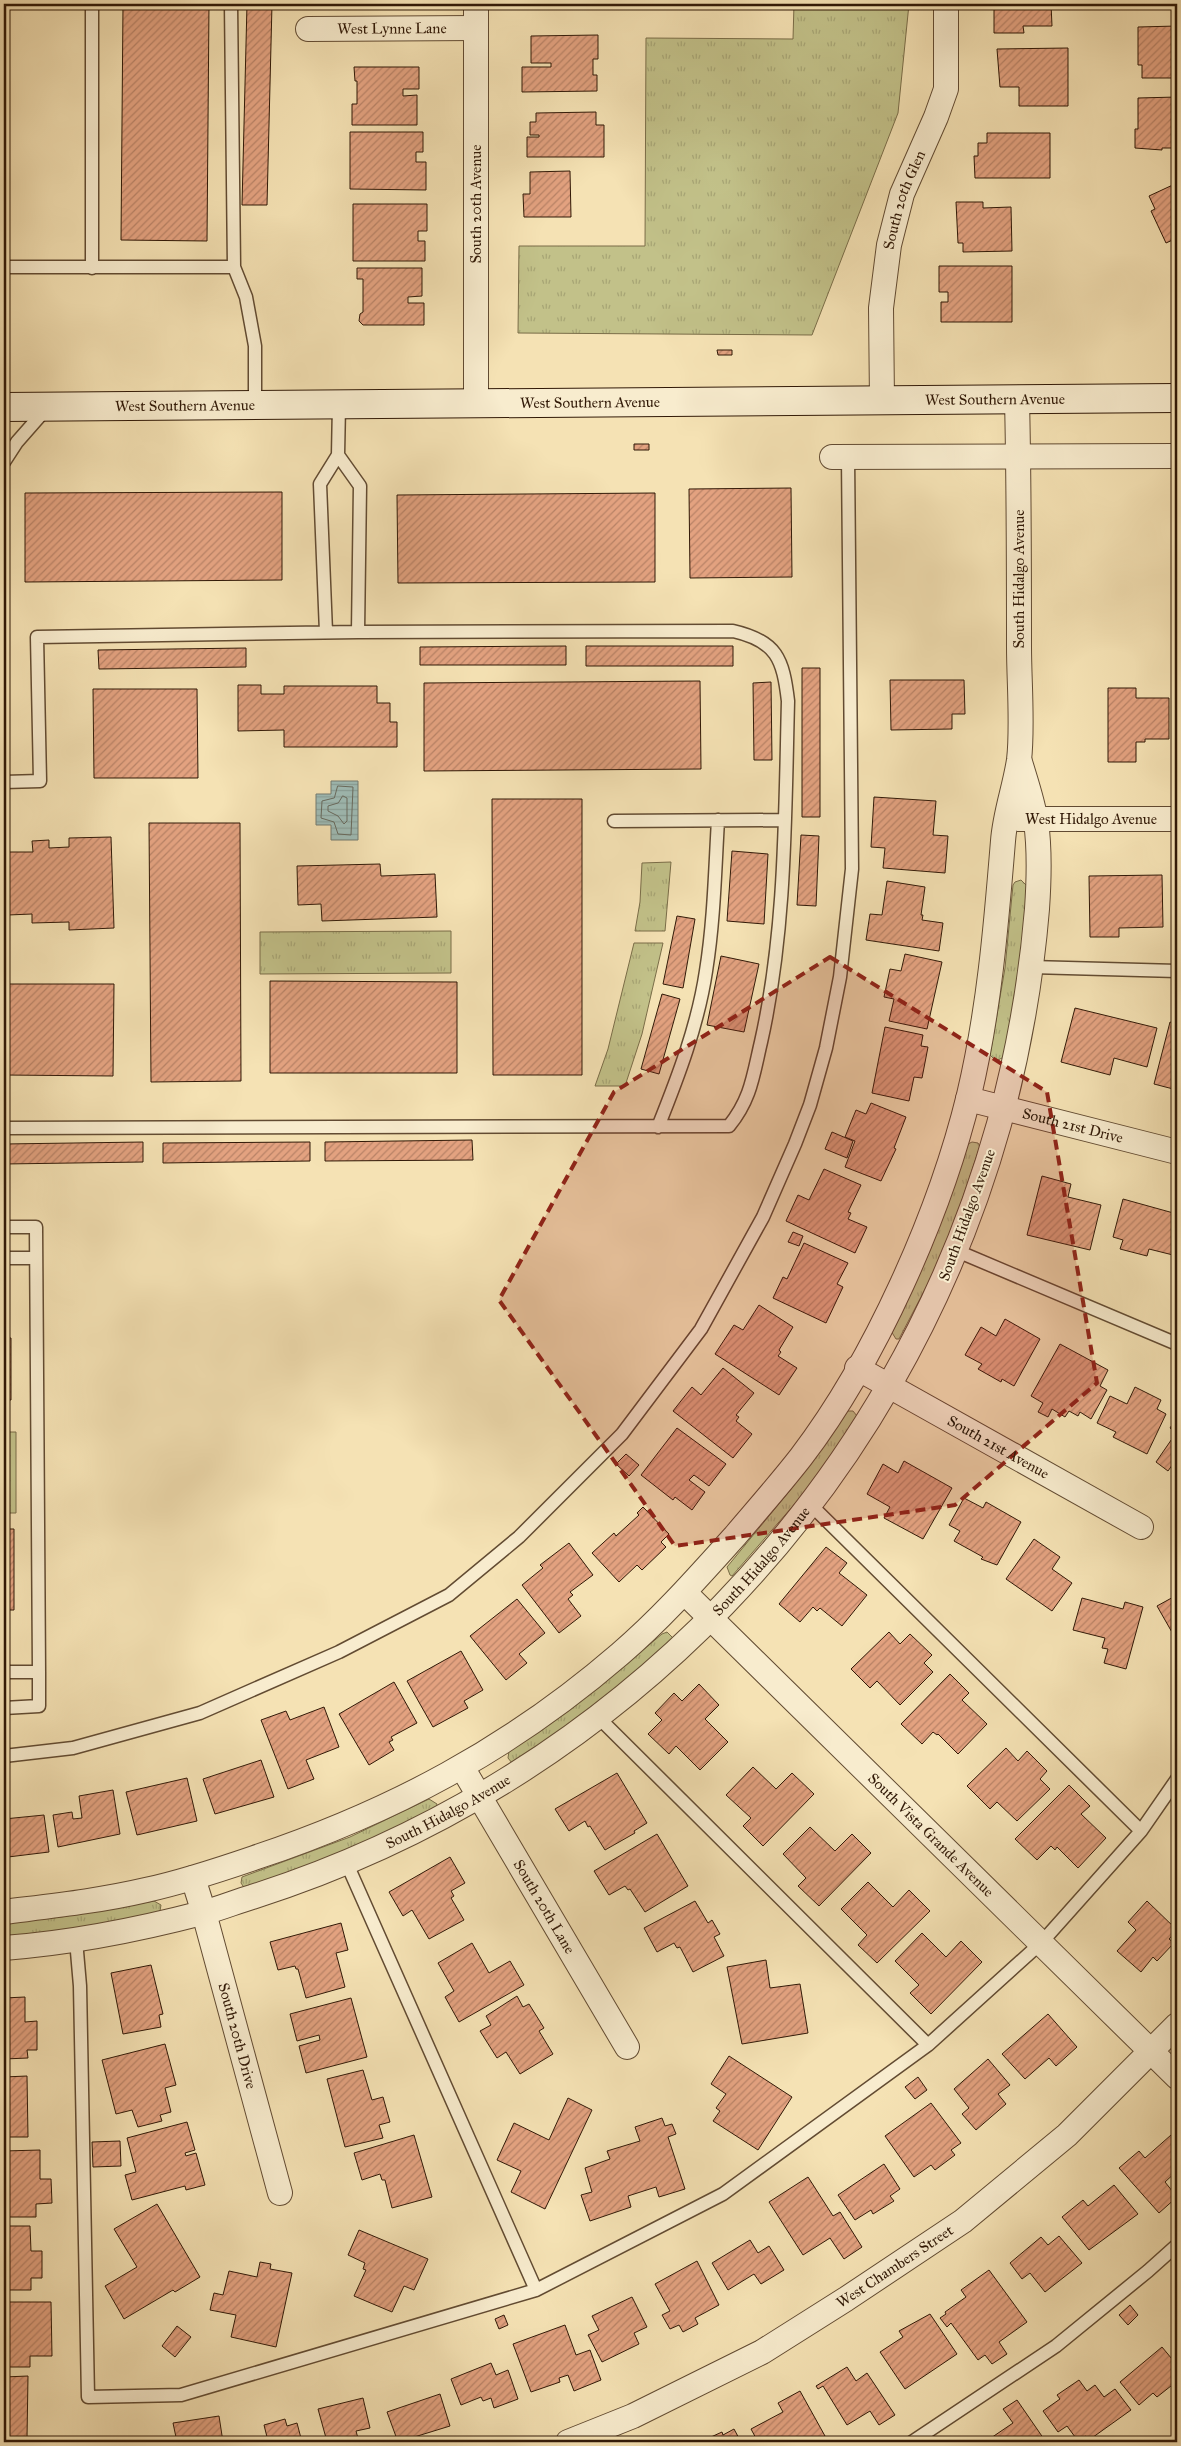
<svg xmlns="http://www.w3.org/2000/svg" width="1181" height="2446" viewBox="0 0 1181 2446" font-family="'IM FELL Great Primer',serif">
<defs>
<pattern id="grass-tufts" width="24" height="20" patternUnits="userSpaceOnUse" patternTransform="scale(1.25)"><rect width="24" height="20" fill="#c2c189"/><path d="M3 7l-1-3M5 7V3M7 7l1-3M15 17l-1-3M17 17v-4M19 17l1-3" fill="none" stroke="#a7a575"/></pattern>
<pattern id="water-rules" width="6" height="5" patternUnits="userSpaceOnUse" patternTransform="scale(1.25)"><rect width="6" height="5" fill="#9fbcb6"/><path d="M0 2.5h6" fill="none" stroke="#89a19b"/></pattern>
<pattern id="building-hatch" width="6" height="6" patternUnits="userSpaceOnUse" patternTransform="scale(1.25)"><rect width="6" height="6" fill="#e3a280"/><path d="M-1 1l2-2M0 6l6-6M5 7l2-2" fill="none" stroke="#b98367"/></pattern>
</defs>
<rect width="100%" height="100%" fill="#f5e2b4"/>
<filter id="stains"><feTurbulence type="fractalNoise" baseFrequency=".004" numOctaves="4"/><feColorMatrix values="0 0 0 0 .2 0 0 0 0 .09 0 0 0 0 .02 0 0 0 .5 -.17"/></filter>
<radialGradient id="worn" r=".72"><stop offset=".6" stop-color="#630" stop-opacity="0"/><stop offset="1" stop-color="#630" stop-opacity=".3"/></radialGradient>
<path fill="url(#grass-tufts)" stroke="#7a6d48" d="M794 4H909L898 113 812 335 518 333 519 246H645L646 38 793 39Z
M671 862 665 931H635L640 902 642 863Z
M1021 880 1027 886C1024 944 1015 1000 1004 1057L996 1061 990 1055 1005 968 1013 885 1015 882Z
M451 931V973L260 974V932Z
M634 943H663L642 1034 625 1086H595L608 1049Z
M972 1142 978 1143 980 1146 945 1251 899 1339H896L891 1331 968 1144Z
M848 1411H853L857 1416 825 1469 732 1576 730 1575 727 1567 792 1488 843 1414Z
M4 1413H8V1432H16V1513H4Z
M667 1632 673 1638 590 1714 512 1763 508 1758 509 1751 598 1688 662 1634Z
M429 1799 437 1804 436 1810 308 1869 245 1889 241 1883 242 1877 350 1837Z
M154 1901 161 1905 160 1911 129 1921 4 1938V1923L61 1917Z"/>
<path fill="url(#water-rules)" stroke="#737b70" d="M331 781H358V840H331V825H316V794H331Z"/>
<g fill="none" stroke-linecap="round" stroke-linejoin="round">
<path stroke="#686a5e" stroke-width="1" d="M338 786 353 787 351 835 338 834 334 822 321 818 322 801 334 798Z
M343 796 347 798V821L344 824 338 816 328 811V806L338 803Z"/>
</g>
<path fill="url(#building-hatch)" stroke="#311907" d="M123 4H209L207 241 121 240Z
M247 4H272L267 205H242Z
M994 4H1051L1052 26H1023L1024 33H994Z
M1177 26V78H1142V65H1138V27Z
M598 35V59H593V75H597V91L522 92V67H551V63H531V36Z
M1068 48V106H1019V87H1000L997 49Z
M354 67H419V89H403V96L417 95V125H352V104H357V81H355Z
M1177 97V148H1162V150L1135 148V129H1138V98Z
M596 112V125H604V157H527V137H539V135H530V122H536V113Z
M350 132H423V152H416V162H426V190L350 189Z
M987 133H1050V178H975L974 156H978V143H987Z
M570 171 571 217H524L523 194H530V172Z
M1177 183V238L1166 243 1151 211 1155 209 1149 196Z
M956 202H983V208L1011 207 1012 251 963 252V243H958Z
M353 204H427V231H418V241H425V261H353Z
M939 266H1012V322H941V302H948V292H939Z
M357 268H422V296L408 297V303H424V325H363L359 321 360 314 363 312V279H357Z
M717 350H732V355H718Z
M634 444H649V450H634Z
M791 488 792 577 690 578 689 489Z
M282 492V580L25 582V493Z
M655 493V582L398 583 397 495Z
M566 646V665H420V647Z
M586 646H733V666H586Z
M246 648V667L99 669 98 650Z
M802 668H820V817H802Z
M890 680H964L965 714H952V729L891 730Z
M700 681 701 769 424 771V683Z
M771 682 772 760H754L753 683Z
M238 685H261V694H284V686H377V703H390V722H397V747H284V730L238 731Z
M1108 688H1136V698H1169V739H1145V742H1136V762H1108Z
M93 689H197L198 778H94Z
M874 797 936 801 933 835 948 836 945 873 883 868 885 848 871 847Z
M492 799H582V1075H493Z
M149 823H240L241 1081 151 1082Z
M801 835 819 836 816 906 797 905Z
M111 837 114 928 69 930V922L32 923V914L8 915V922H4V839H8L9 852H33L32 841 49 840V848L69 847V838Z
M732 851 768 854 764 924 727 921Z
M380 864 381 876 435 874 437 917 322 921 321 904 298 905 297 866Z
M1162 875 1163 927 1119 928V937H1090L1089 876Z
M887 881 925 887 921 915H923L922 920 943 923 939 951 866 940 870 914 882 915Z
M677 916 695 919 683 988 663 984Z
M905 954 942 962 927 1029 889 1021 894 999 884 997 890 969 901 971Z
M721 956 759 964 744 1032 707 1025Z
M270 981 457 982V1073H270Z
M4 984H114L113 1076 4 1075Z
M662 994 680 999 659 1074 641 1069Z
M1075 1008 1157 1028 1147 1067 1114 1058 1110 1075 1061 1062Z
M1170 1022 1177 1024V1090L1154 1084Z
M885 1027 923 1035 921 1046 928 1047 922 1078 914 1077 909 1101 872 1093Z
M871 1103 906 1117 894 1148 896 1149 881 1181 845 1167 855 1141 845 1137 856 1110 866 1114Z
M832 1132 853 1141 847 1158 825 1149Z
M472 1140 473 1160 325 1161V1142Z
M143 1142V1162L4 1164V1144Z
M310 1142V1161L163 1163V1143Z
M824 1169 861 1185 848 1212 851 1213 848 1219 867 1227 855 1253 786 1221 798 1195 809 1200Z
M1042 1176 1071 1184 1068 1197 1101 1205 1090 1250 1027 1235Z
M1123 1199 1177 1214V1256L1149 1249 1147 1256 1120 1249 1123 1240 1113 1237Z
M793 1232 803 1236 799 1246 788 1242Z
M804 1243 848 1263 837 1284 843 1287 826 1323 773 1298 783 1277 787 1279Z
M759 1305 793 1327 779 1350 781 1352 778 1356 797 1368 779 1395 715 1354 734 1325 743 1330Z
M1005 1319 1040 1339 1014 1386 1002 1379 1001 1382 978 1369 982 1364 965 1355 981 1327 996 1336Z
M4 1338H11V1400H4Z
M1060 1344 1108 1370 1100 1386 1107 1390 1091 1419 1080 1412 1078 1416 1069 1411 1065 1417 1052 1409 1048 1417 1038 1412 1043 1403 1031 1396Z
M723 1368 754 1393 736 1415 739 1417 736 1421 752 1434 733 1458 673 1411 692 1387 701 1395Z
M1135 1387 1161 1400 1157 1409 1166 1414 1147 1454 1113 1437 1116 1432 1097 1423 1110 1396 1127 1404Z
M1177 1417V1463L1175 1461 1168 1471 1156 1462 1176 1433 1170 1428Z
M677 1428 726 1464 709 1486 694 1475 689 1480 705 1492 692 1510 675 1497 673 1500 641 1475Z
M626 1454 639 1465 629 1476 616 1464Z
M904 1461 952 1488 923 1539 884 1518 890 1507 867 1494 883 1464 898 1473Z
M964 1498 983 1508 986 1502 1021 1522 997 1565 981 1559 983 1557 954 1541 960 1531 949 1525Z
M643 1507 669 1534 661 1542 666 1547 642 1570 637 1565 619 1582 592 1553 614 1533 616 1536 639 1515 637 1513Z
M4 1529H14V1610H4Z
M1034 1539 1060 1557 1052 1569 1072 1583 1052 1611 1006 1579Z
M569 1543 593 1575 570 1592 573 1595 568 1599 581 1616 559 1633 522 1585 543 1568 540 1565Z
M826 1547 847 1563 839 1573 867 1595 842 1626 820 1608 817 1611 813 1607 800 1622 779 1604Z
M1177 1595V1641L1157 1606Z
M1082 1598 1123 1609 1125 1602 1143 1607 1126 1669 1104 1663 1108 1649 1102 1648 1105 1638 1073 1630Z
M517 1599 545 1633 519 1654 527 1663 506 1680 470 1636Z
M889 1632 900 1644 910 1634 932 1655 924 1663 933 1672 900 1705 877 1681 870 1688 851 1669Z
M461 1651 483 1690 464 1701 468 1708 433 1727 407 1681Z
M950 1674 969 1693 962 1700 987 1724 958 1754 938 1734 937 1735 933 1732 922 1744 901 1724Z
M394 1682 417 1723 391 1737 393 1740 389 1742 394 1750 369 1765 339 1714Z
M699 1684 719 1705 705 1719 728 1742 700 1770 676 1746 669 1754 648 1734 662 1720 655 1713 674 1693 682 1701Z
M324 1707 339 1747 306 1760 314 1779 288 1789 261 1720 286 1711 290 1720Z
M1006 1748 1018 1761 1027 1751 1047 1771 1040 1779 1050 1789 1017 1821 997 1802 990 1809 967 1786Z
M261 1760 274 1797 215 1814 203 1779Z
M753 1767 776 1789 792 1773 814 1794 763 1846 743 1826 751 1818 726 1795Z
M617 1773 647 1823 634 1831 635 1833 605 1850 590 1826 588 1827 585 1821 569 1831 555 1809Z
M187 1778 197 1821 137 1835 126 1792Z
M1069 1785 1090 1806 1081 1814 1106 1838 1078 1868 1057 1847 1055 1850 1051 1846 1037 1860 1015 1839Z
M113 1790 120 1834 58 1847 53 1815 72 1812 73 1819 82 1818 79 1796Z
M44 1815 49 1852 8 1857V1852L4 1853V1819Z
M810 1827 835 1851 852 1834 871 1853 819 1906 798 1886 806 1878 783 1854Z
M657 1834 688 1886 645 1912 630 1889 628 1890 625 1886 609 1895 594 1871Z
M450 1857 465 1883 451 1891 454 1896 451 1898 464 1920 429 1939 412 1910 403 1916 389 1892Z
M868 1882 893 1907 909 1890 930 1911 877 1963 858 1945 867 1935 841 1909Z
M695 1901 708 1923 712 1920 720 1934 714 1937 724 1956 693 1972 680 1947 677 1948 674 1943 657 1952 644 1928Z
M1147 1901 1177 1930 1169 1939 1174 1943 1157 1961 1153 1957 1141 1972 1117 1951 1136 1930 1128 1922Z
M341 1923 348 1950 336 1953 345 1987 306 1998 298 1969H296L295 1966 278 1970 270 1942Z
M922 1933 946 1957 961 1941 982 1962 931 2014 910 1993 919 1985 895 1961Z
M472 1943 489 1973 510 1961 524 1985 459 2022 445 1997 454 1991 438 1963Z
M766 1960 770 1988 800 1984 808 2033 742 2044 727 1967Z
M151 1965 163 2014 159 2015 161 2027 123 2034 111 1973Z
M517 1996 523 2007 529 2004 544 2028 539 2031 553 2054 520 2074 506 2052 497 2058 480 2031 491 2025 486 2016Z
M25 1997V2022L37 2021V2050H27L28 2058 4 2059V1998Z
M351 1998 367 2057 306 2073 299 2046 320 2040 319 2035 297 2041 290 2014Z
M1048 2014 1077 2047 1056 2066 1049 2058 1025 2079 1002 2054Z
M165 2044 176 2085 165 2088 171 2112 160 2115 162 2121 138 2127 132 2110 116 2114 102 2060Z
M729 2056 792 2097 758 2150 713 2121 720 2111 716 2108 726 2094 711 2084Z
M988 2059 1010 2085 998 2094 1006 2104 976 2130 962 2114 969 2108 954 2089Z
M363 2070 372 2100 383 2097 390 2122 379 2125 383 2138 345 2147 327 2079Z
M27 2076 28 2137H4V2077Z
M918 2077 927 2090 915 2099 905 2087Z
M568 2098 592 2110 545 2209 511 2192 521 2171 497 2160 514 2123 549 2140Z
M931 2103 961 2143 951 2150 955 2155 935 2170 931 2165 914 2177 885 2136Z
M662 2118 665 2126 672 2124 676 2134 668 2137 685 2189 659 2197 656 2187 628 2196 631 2207 590 2221 581 2195 592 2192 585 2168 610 2159 607 2151 640 2141 635 2127Z
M187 2122 195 2150 185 2153 186 2156 196 2153 205 2185 186 2190 185 2186 132 2200 125 2175 136 2172 127 2138Z
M414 2135 432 2197 392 2208 385 2180H382L380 2174 362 2180 354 2153Z
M1171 2135 1177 2142V2171L1165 2182 1177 2197 1159 2213 1119 2168 1139 2151 1145 2158Z
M120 2141 121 2166 93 2167 92 2142Z
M40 2150V2179H51L52 2203 36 2204V2217H4V2151Z
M884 2164 900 2189 890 2196 894 2201 873 2214 871 2210 855 2220 838 2195Z
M808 2177 833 2216 840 2212 862 2247 844 2259 830 2238 803 2255 769 2202Z
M1114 2185 1138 2214 1089 2250 1062 2217 1083 2200 1088 2206Z
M157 2204 200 2277 175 2292 173 2290 124 2319 105 2286 137 2267 114 2229Z
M4 2226H30L31 2251H42V2278H31V2290H4Z
M359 2230 428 2259 414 2290 404 2286 392 2312 354 2296 366 2270 363 2269 365 2263 348 2255Z
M1059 2236 1082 2263 1045 2292 1030 2273 1022 2279 1010 2263 1041 2237 1048 2245Z
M750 2240 758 2253 769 2246 784 2270 761 2284 754 2274 728 2290 712 2263Z
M697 2261 719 2305 695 2318 698 2324 683 2332 679 2325 670 2329 662 2315 670 2311 655 2284Z
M260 2262 271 2264 270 2269 292 2273 276 2347 231 2337 236 2315 210 2310 214 2293 223 2295 229 2271 257 2277Z
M989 2270 1027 2322 999 2342 1007 2354 992 2364 985 2355 978 2360 951 2323 947 2327 940 2318 946 2314 945 2312 966 2297 961 2290Z
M632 2297 647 2327 634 2333 639 2344 602 2362 588 2335 599 2330 592 2316Z
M4 2302H51L52 2356H30V2367H4Z
M1130 2305 1138 2315 1128 2325 1119 2315Z
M930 2314 957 2354 905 2389 880 2352 903 2337 899 2331Z
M504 2315 508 2325 499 2329 495 2319Z
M565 2325 576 2355 590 2350 601 2380 574 2391 568 2375 559 2378 560 2382 531 2392 513 2344Z
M177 2326 191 2337 175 2357 162 2346Z
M1162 2347 1177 2365V2377L1174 2380 1176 2382 1157 2397 1153 2393 1139 2405 1120 2382Z
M491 2363 496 2375 508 2370 518 2399 494 2408 491 2398 483 2401 481 2397 461 2405 451 2379Z
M847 2367 856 2381 867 2373 895 2415 879 2425 870 2411 847 2425 823 2386 818 2389 816 2386Z
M28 2376 27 2438H4V2377Z
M1079 2380 1087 2391 1095 2385 1104 2397 1115 2389 1131 2410 1089 2440 1086 2436 1078 2441 1067 2426 1058 2432 1043 2411 1060 2399 1057 2395Z
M800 2391 825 2436 814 2442H758L751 2429 783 2412 778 2403Z
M440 2394 450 2426 398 2442 387 2412Z
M363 2398 370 2428 356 2431 359 2442H316L326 2438 318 2409Z
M1017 2400 1046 2442H985L1013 2423 1003 2409Z
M219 2416 223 2442H177L173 2423Z
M285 2419 287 2426 297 2423 302 2442H263L268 2441 264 2425Z
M734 2429 741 2442H700L722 2432 723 2435Z"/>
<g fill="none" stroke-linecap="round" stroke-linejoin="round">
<g stroke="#624b32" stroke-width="15">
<path id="service" d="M92 4V268
M231 4 234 267
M4 267H234L246 297 255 346V405
M338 455 360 486 358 632
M4 462 17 442 46 409
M326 632 320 484 338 455 339 405
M4 782 40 781 37 637 358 632 733 631C777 641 783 659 788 701 785 815 786 931 761 1042 753 1076 751 1099 729 1126L4 1128
M614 821 784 820
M1031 967 1177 971
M658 1127C678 1077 698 1025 706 971 714 921 715 871 718 820
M4 1227H36L39 1672
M957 1251 1177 1344
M4 1258H35
M811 1505 1141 1831
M4 1672H39V1706L4 1708
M597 1716 928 2045
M4 1756 73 1748 200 1713 339 1652 449 1595 519 1537 622 1434 701 1329 763 1217 795 1144 810 1105 826 1048 840 977 852 869 848 457
M347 1864 536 2290
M76 1940 80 1986 88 2397 181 2395 536 2290 723 2194 928 2045 1042 1942 1141 1831 1177 1779
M912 2442 1056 2346 1148 2271 1177 2245"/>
</g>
<g stroke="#624b32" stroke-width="26">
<g id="minor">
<path d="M476 4V404"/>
<path id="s1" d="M308 29 476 28"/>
<path id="s2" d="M882 401 881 308 889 245 902 194 936 117 946 89V4"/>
<path d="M832 457 1177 456"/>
<path id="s3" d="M1019 819H1177"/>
<path id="s4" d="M968 1099 1177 1152"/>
<path id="s5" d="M857 1368 1141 1527"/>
<path id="s6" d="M685 1593 1177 2077"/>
<path id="s7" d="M462 1767 627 2047"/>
<path id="s8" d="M193 1878 204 1913 280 2193"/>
<path d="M4 1912C51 1906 99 1901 146 1890 183 1882 219 1870 254 1858 392 1812 510 1749 620 1654 662 1618 698 1577 735 1536 757 1510 780 1484 801 1457 875 1360 940 1214 969 1095 989 1011 996 927 1003 841 1005 813 1015 787 1019 760 1023 727 1019 681 1019 647 1019 565 1019 482 1017 400"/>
<path id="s9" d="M4 1948C70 1943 137 1930 202 1913 219 1909 235 1902 252 1897 616 1781 896 1492 999 1124 1018 1054 1031 982 1037 909 1039 880 1040 850 1036 822 1033 802 1026 782 1020 762"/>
<path id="s10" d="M568 2442 633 2416 762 2352 846 2299 963 2221 1067 2135 1177 2025"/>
</g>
</g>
<g stroke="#311907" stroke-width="30">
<g id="secondary">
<path id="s11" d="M4 407 1177 398"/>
</g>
</g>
<use href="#service" stroke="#f8ecce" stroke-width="12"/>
<use href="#minor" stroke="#f8ecce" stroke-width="24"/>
<use href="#secondary" stroke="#f8ecce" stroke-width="28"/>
</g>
<path fill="#8f2418" fill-opacity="0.2" stroke="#8f2418" stroke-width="4" stroke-dasharray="10 6" stroke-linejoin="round" d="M830 957 1047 1092 1097 1383 955 1505 675 1546 499 1300 614 1092Z"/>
<g text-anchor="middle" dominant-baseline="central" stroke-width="4" stroke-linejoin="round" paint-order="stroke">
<g font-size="15" fill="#311907" stroke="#f8ecce">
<text stroke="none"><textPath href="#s1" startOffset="84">West Lynne Lane</textPath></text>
<text stroke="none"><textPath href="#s2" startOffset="204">South 20th Glen</textPath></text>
<text transform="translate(476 204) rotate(-90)">South 20th Avenue</text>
<text stroke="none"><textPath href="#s11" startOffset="991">West Southern Avenue</textPath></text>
<text stroke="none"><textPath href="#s11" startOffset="586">West Southern Avenue</textPath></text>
<text stroke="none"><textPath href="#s11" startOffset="181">West Southern Avenue</textPath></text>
<text transform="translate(1019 579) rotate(-90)">South Hidalgo Avenue</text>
<text stroke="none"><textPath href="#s3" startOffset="72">West Hidalgo Avenue</textPath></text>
<text stroke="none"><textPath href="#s4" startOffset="108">South 21st Drive</textPath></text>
<text transform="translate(967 1215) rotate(-70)">South Hidalgo Avenue</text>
<text stroke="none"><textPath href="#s5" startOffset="162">South 21st Avenue</textPath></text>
<text stroke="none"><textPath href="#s9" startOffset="872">South Hidalgo Avenue</textPath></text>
<text stroke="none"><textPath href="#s9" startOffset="468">South Hidalgo Avenue</textPath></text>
<text stroke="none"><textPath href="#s6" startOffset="345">South Vista Grande Avenue</textPath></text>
<text stroke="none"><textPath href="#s7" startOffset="162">South 20th Lane</textPath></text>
<text stroke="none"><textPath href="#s8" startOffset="164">South 20th Drive</textPath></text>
<text stroke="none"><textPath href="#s10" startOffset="372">West Chambers Street</textPath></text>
</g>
</g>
<rect width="1181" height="2446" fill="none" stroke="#f5e2b4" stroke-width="20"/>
<rect x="5" y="5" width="1171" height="2436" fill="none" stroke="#311907" stroke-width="2.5"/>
<rect x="10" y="10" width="1161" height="2426" fill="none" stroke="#311907"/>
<rect width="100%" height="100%" filter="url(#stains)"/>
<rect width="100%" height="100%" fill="url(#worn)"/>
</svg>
